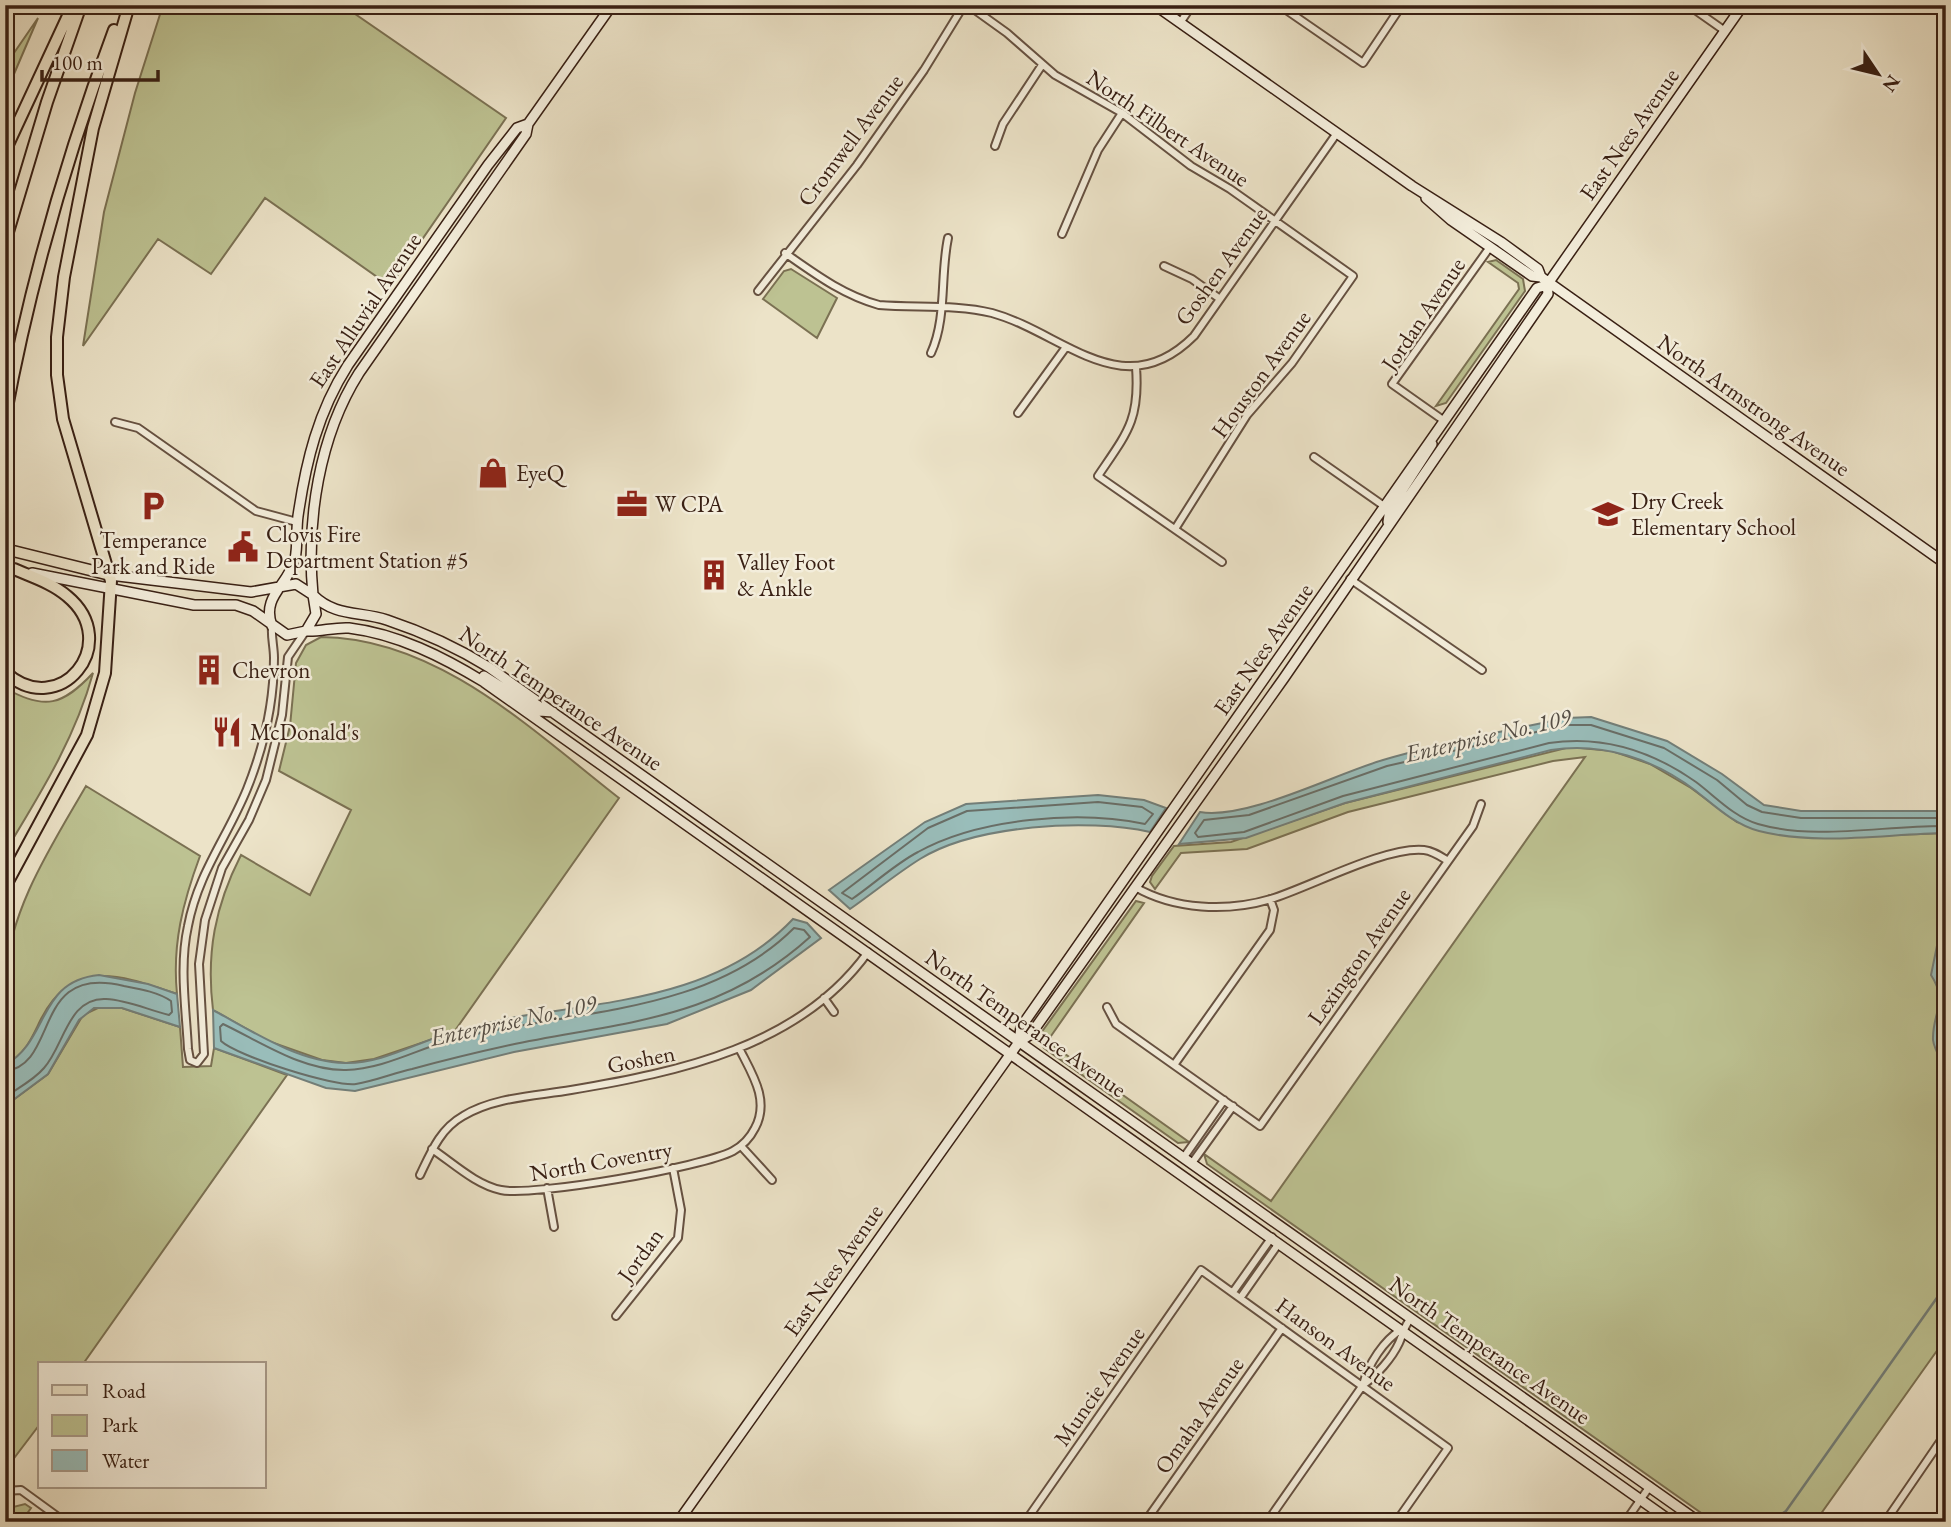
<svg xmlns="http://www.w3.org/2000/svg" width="1951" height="1527" viewBox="0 0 1951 1527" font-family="'EB Garamond',serif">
<rect width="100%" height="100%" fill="#ece3c8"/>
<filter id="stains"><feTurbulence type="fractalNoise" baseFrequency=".00286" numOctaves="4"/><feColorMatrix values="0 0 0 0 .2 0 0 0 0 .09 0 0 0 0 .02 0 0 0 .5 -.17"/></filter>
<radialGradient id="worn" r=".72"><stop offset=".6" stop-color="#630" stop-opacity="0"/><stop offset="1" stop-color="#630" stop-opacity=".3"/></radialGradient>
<path fill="#bdc292" stroke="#7b7153" stroke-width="2" d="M163 5H342L506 118 390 286 265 198 211 274 158 239 83 346 104 212 135 93Z
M38 18 5 95V66Z
M1496 260 1523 279 1525 291 1446 403 1436 406 1519 289 1518 283 1488 262Z
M791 269 837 298 817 338 763 299 784 271Z
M321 637C438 638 533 731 619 798L454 1032 374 1059 346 1063 322 1060 268 1041 213 1010C206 953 215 906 241 855L310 895 351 810 279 771 290 726 296 663 306 645Z
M93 673C75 739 40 794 5 852V688C45 711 63 705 93 673Z
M1570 747 1612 751 1650 764 1691 788 1737 822 1814 838 1946 833V1338L1815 1522H1714L1207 1164 1204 1154 1271 1201 1585 757 1553 761 1348 812 1247 849 1181 853 1155 889 1150 882 1152 876 1174 846 1231 842 1345 803Z
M86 786 200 856C183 902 172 944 177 994 123 976 73 956 41 1019 31 1039 26 1054 5 1065 5 1036 3 1007 5 979 10 908 52 845 86 786Z
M1136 901 1144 903 1051 1036V1044L1189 1142 1178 1143 1044 1048 1040 1042 1041 1033Z
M102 1006 122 1008 180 1027 183 1067 211 1066 214 1048 287 1075 83 1364H40V1424L5 1470V1106L48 1074 83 1015Z
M25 1504 31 1508 21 1522H5V1509Z"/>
<path fill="#99bdba" stroke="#737e78" stroke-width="2" d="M1591 717 1667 741 1722 774 1764 805 1801 811H1946V833C1885 834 1818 846 1759 831 1735 825 1715 806 1696 791 1654 759 1603 742 1551 750L1345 803 1246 838 1179 844 1200 812C1247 820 1335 774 1383 760 1443 742 1506 731 1566 718Z
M1098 795 1144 800 1166 808 1150 832C1088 818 975 825 920 859 896 874 873 893 850 909L829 890 925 822 966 804Z
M793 919 807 923 821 938 751 990 667 1024 514 1052 355 1091 326 1088 214 1048 213 1010C252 1031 298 1062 345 1063 384 1064 420 1040 457 1031 482 1025 509 1017 535 1014 627 1000 725 991 793 919Z
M1946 924V1071C1942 1062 1934 1049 1933 1040 1932 1012 1949 1003 1931 975L1941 926Z
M99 975 148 984 177 994 180 1027 122 1008H94L79 1020 48 1074 5 1106V1065C50 1040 37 981 99 975Z"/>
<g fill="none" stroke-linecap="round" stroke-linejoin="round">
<path stroke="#696e67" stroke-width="2" d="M1098 802 1142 807 1153 814 1145 824C1079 810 979 818 918 852 895 864 874 884 852 899L842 893 928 828 967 811Z
M1946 818H1801L1762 812 1747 805 1717 780 1664 748 1591 725H1567L1387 766 1249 815 1204 820 1195 833 1198 837 1244 832 1343 796 1549 743C1602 735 1652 751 1696 782 1716 797 1734 817 1758 824 1817 841 1885 825 1946 826
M794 928 804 930 810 937C717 1021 625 1021 510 1045 478 1052 445 1060 412 1069 394 1073 375 1081 356 1084 334 1087 237 1056 221 1041L220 1027 223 1024C261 1042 303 1071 346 1070 385 1069 421 1047 458 1038 571 1010 707 1015 794 928Z
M5 1071C60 1065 31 963 124 986 140 989 158 992 171 1001L172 1012 169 1015C148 1010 128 1000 106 999 68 997 64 1046 44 1068 34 1080 18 1088 5 1097"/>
<path stroke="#737e78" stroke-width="2.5" d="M1770 1522 1786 1511 1946 1285"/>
<g stroke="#665141" stroke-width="10">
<path id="street" d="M968 5 1007 33 1055 75 1122 113 1191 166 1230 189 1353 276 1292 363 1247 415 1175 529
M1279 5 1363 63 1402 5
M1688 5 1725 31
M1180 23 1192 5
M995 146 1003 124 1042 65
M1062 234 1098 150 1122 113
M785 253C815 274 843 295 879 305 916 308 956 304 992 313 1064 333 1123 407 1194 336L1337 133
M1164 266 1192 279 1220 299
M758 291 857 165 924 70 964 5
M931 353C947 318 940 276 948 238
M1136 367C1140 420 1127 433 1098 476L1222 562
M1018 413 1066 347
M1443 420 1392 384 1490 247
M115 422 138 428 256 511 297 522
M1314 457 1384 506
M1350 579 1482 670
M272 626C271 637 274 647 274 658 274 702 263 749 247 789 227 838 198 873 188 926 179 966 186 1009 188 1049L190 1060 197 1063 204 1054 199 964 205 920 222 868 249 820 266 780 282 715 288 657 305 632
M1135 887C1175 910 1227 912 1271 899 1310 887 1386 846 1424 850 1433 851 1440 856 1448 861
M824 998 834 1012
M1107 1007 1116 1024 1260 1126 1473 826 1481 804
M1174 1065 1270 930 1274 910 1270 899
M741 1146 772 1180
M432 1149C453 1163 476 1185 501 1190 532 1197 703 1167 733 1151 742 1146 750 1138 755 1128 770 1100 752 1074 739 1048
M1184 1157 1224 1100
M1192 1163 1233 1106
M420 1175C431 1152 440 1129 463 1116 494 1097 536 1096 571 1090 678 1072 800 1047 868 952
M547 1188 554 1227
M1233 1292 1272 1237
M1241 1297 1279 1243
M616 1316 678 1238 681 1210 673 1168
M1363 1385C1368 1364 1384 1340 1402 1329
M5 1491 21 1490 65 1522
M967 1521 968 1522
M1025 1522 1201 1270 1448 1448 1396 1522
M1145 1522 1282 1328
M1267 1522 1363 1385C1377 1375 1392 1358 1399 1343 1403 1334 1404 1326 1411 1318
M1625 1522 1650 1486
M1885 1522 1946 1433"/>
</g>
<g stroke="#392014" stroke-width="12">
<path id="secondary" d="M612 5 528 124 526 134 359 373C319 436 306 521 313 595 335 617 360 611 387 620 423 632 458 648 490 668L1699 1522
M1155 5 1412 186 1501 242 1538 269 1541 277 1946 564
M1426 198 1451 220 1532 276 1541 277
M1388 522 1390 509 1432 444
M32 573 194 605H236L253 611 287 635 306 631 316 614 313 595 296 584 251 592 110 575
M272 626C261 596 288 586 295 559 298 545 296 530 298 516 306 461 318 412 348 365L488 165 517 128 528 124
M306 631C320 632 334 627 349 628 398 634 443 657 484 682L1672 1522
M484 676 539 711 553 712
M1019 1042 1021 1027 1537 288 1547 285
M678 1522 1019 1042 1031 1034 1284 678 1548 294 1547 285 1743 5"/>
</g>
<g stroke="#392014" stroke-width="13">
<path id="primary" d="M5 549 110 575"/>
</g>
<g stroke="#392014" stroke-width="14">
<path id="highway" d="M5 151 73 5
M5 242 47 102 81 5
M5 418C29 287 67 155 114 30
M5 672C59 722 124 643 67 596 52 583 32 577 14 569
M5 887 87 735 105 673 111 581 63 419 57 375V337L64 277 93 128 129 5"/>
</g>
<use href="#street" stroke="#f3eddb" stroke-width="6"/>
<use href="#secondary" stroke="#f3eddb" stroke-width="9"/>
<use href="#primary" stroke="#ece3c8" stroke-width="10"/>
<use href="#highway" stroke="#ece3c8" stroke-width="10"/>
</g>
<defs>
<g id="shop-bare" transform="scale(2.415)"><path d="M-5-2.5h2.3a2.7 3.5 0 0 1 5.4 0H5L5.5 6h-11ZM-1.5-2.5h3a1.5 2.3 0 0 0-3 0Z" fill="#8f2418" stroke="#f3eddb" stroke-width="2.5" paint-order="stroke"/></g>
<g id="office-bare" transform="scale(2.415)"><path d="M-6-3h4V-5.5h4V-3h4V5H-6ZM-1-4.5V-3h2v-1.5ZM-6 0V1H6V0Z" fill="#8f2418" stroke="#f3eddb" stroke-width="2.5" paint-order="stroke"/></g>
<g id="parking-bare" transform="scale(2.415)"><path d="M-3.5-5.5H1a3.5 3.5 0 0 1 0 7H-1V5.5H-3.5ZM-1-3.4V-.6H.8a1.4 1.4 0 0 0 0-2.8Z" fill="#8f2418" stroke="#f3eddb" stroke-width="2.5" paint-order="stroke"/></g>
<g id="school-bare" transform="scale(2.415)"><path d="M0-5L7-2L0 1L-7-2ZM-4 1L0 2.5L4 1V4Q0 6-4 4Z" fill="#8f2418" stroke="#f3eddb" stroke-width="2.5" paint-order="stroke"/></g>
<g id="civic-bare" transform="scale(2.415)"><path d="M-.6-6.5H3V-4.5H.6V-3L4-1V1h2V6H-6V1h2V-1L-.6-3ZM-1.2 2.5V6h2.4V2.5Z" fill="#8f2418" stroke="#f3eddb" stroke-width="2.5" paint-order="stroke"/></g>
<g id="building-bare" transform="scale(2.415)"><path d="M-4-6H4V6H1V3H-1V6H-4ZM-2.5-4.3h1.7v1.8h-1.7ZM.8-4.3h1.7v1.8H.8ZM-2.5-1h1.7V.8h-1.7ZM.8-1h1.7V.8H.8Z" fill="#8f2418" stroke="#f3eddb" stroke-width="2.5" paint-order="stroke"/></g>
<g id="restaurant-bare" transform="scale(2.415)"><path d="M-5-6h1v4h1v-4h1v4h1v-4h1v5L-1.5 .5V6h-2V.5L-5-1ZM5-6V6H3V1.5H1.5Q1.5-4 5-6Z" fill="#8f2418" stroke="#f3eddb" stroke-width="2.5" paint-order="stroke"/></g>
</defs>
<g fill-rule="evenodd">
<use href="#shop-bare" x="493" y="473"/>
<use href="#office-bare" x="632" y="504"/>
<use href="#parking-bare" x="153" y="506"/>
<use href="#school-bare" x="1608" y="514"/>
<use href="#civic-bare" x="243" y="547"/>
<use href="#building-bare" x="714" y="575"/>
<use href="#building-bare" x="209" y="670"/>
<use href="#restaurant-bare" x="227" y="732"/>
</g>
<g text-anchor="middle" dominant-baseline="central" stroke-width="5" stroke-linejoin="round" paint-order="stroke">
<g font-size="23" fill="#392014" stroke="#f3eddb">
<text transform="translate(1168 128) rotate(34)">North Filbert Avenue</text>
<text transform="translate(1629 134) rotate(-55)">East Nees Avenue</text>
<text transform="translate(850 140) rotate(-53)">Cromwell Avenue</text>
<text transform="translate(1221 266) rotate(-54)">Goshen Avenue</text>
<text transform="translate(365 310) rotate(-56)">East Alluvial Avenue</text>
<text transform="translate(1423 314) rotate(-56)">Jordan Avenue</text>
<text transform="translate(1261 374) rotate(-54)">Houston Avenue</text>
<text transform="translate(1754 405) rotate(35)">North Armstrong Avenue</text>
<text transform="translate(1263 649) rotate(-55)">East Nees Avenue</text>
<text transform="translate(561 698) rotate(34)">North Temperance Avenue</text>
<text transform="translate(1359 956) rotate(-55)">Lexington Avenue</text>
<text transform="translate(1026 1023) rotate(35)">North Temperance Avenue</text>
<text transform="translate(641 1059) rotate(-11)">Goshen</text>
<text transform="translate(601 1161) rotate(-10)">North Coventry</text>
<text transform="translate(640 1255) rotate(-54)">Jordan</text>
<text transform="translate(833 1270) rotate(-55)">East Nees Avenue</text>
<text transform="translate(1336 1344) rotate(36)">Hanson Avenue</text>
<text transform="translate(1490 1350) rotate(35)">North Temperance Avenue</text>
<text transform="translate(1099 1386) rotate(-55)">Muncie Avenue</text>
<text transform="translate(1199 1415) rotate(-55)">Omaha Avenue</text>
</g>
<g font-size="23" fill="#392014" stroke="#f3eddb" text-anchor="start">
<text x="516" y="473">EyeQ</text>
<text x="1631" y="501">Dry Creek<tspan x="1631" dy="26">Elementary School</tspan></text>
<text x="655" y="504">W CPA</text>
<text x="266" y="534">Clovis Fire<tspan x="266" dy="26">Department Station #5</tspan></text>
<text x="153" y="540" text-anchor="middle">Temperance<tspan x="153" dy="26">Park and Ride</tspan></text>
<text x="737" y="562">Valley Foot<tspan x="737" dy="26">&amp; Ankle</tspan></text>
<text x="232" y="670">Chevron</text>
<text x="250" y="732">McDonald's</text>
</g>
<g font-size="24" font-style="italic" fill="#564f46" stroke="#f3eddb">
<text transform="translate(1488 735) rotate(-13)">Enterprise No. 109</text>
<text transform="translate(513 1020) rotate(-12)">Enterprise No. 109</text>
</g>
</g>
<rect width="1951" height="1527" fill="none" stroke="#ece3c8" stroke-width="28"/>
<rect x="7" y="7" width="1937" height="1513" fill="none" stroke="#392014" stroke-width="3.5"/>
<rect x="14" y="14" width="1923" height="1499" fill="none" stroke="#392014" stroke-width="2"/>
<rect x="38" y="1362" width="228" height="126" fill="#f3eddb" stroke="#a99b8b" stroke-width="2"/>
<rect x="52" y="1385" width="35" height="10" fill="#ece3c8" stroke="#a99b8b" stroke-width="2"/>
<text x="102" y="1398" font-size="21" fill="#392014">Road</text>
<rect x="52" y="1415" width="35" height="21" fill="#bdc292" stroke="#a99b8b" stroke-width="2"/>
<text x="102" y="1432" font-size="21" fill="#392014">Park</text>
<rect x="52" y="1450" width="35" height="21" fill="#99bdba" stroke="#a99b8b" stroke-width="2"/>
<text x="102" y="1468" font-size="21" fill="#392014">Water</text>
<g transform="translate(1878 74) rotate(125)" stroke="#f3eddb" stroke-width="5" paint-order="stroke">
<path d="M0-5L12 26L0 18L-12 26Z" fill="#392014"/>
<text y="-10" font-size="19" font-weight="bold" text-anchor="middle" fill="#392014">N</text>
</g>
<path d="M42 70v10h116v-10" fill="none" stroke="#392014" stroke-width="3.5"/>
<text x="52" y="70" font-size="21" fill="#392014" stroke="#f3eddb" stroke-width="5" paint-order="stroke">100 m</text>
<rect width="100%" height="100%" filter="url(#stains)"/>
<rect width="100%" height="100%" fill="url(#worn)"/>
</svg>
